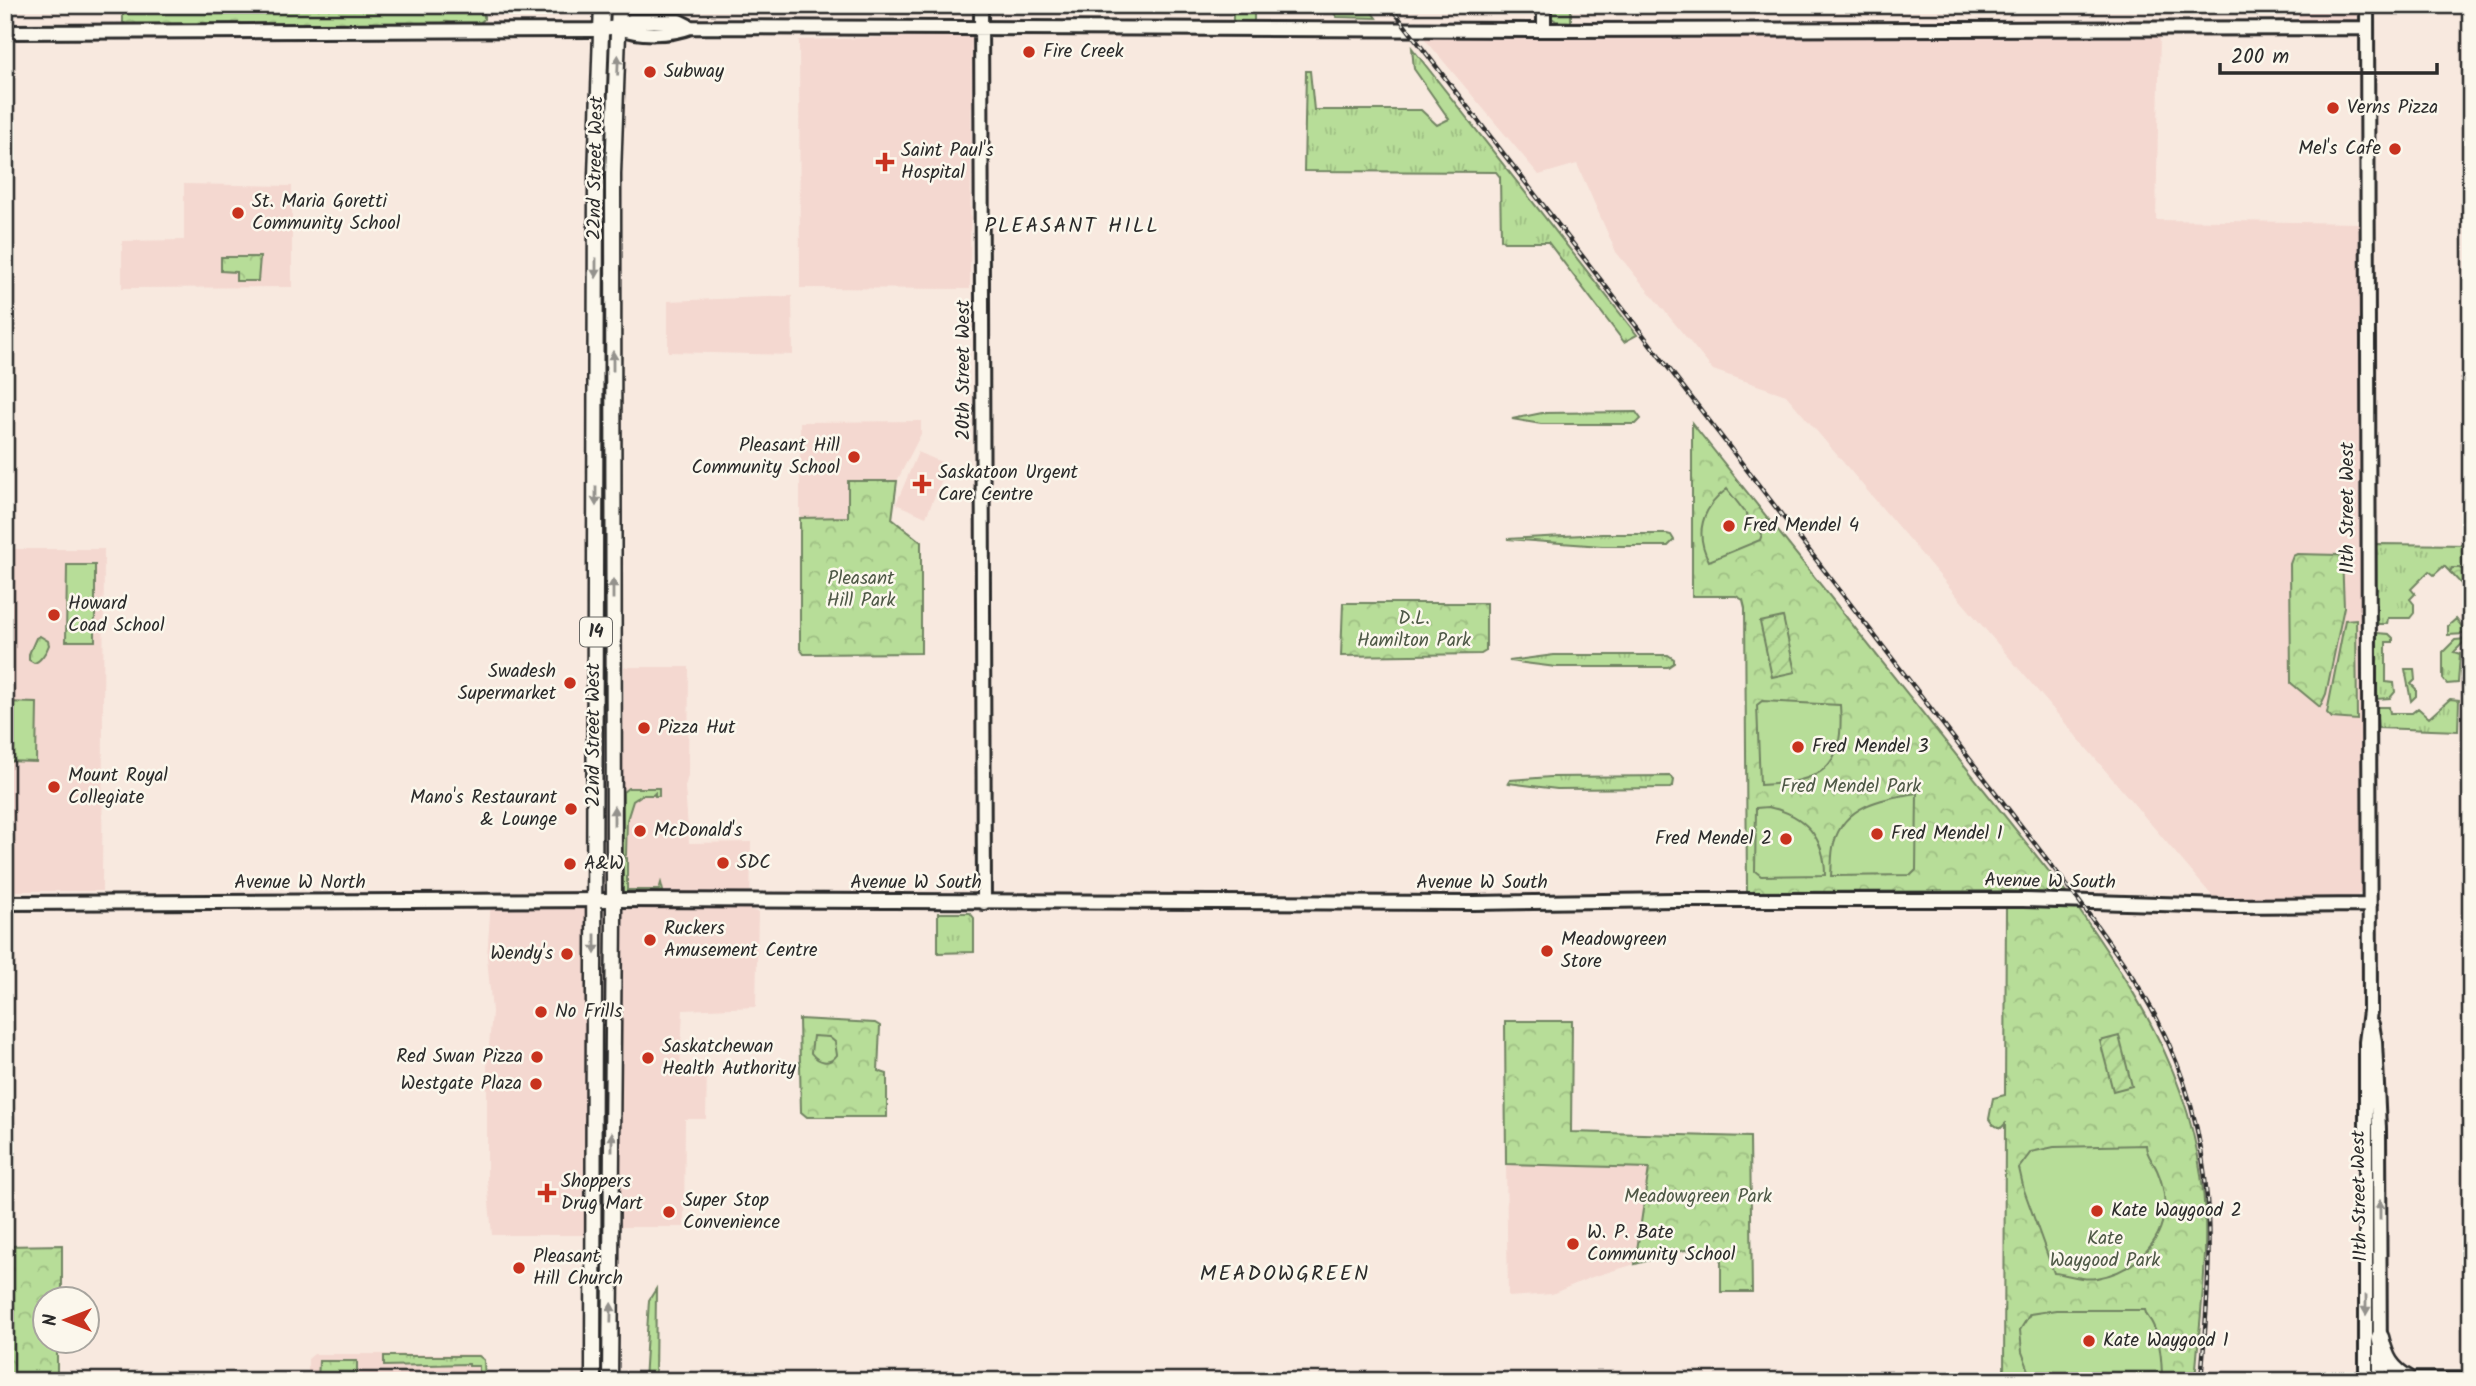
<svg xmlns="http://www.w3.org/2000/svg" width="2476" height="1386" viewBox="0 0 2476 1386" font-family="Kalam,sans-serif">
<defs>
<pattern id="grass-tufts" width="24" height="20" patternUnits="userSpaceOnUse" patternTransform="scale(1.75)"><rect width="24" height="20" fill="#b7dd98"/><path d="M3 7l-1-3M5 7V3M7 7l1-3M15 17l-1-3M17 17v-4M19 17l1-3" fill="none" stroke="#9ebe83"/></pattern>
<pattern id="forest-crowns" width="20" height="18" patternUnits="userSpaceOnUse" patternTransform="scale(1.75)"><rect width="20" height="18" fill="#b7dd98"/><path d="M2 6a3 3 0 1 1 6 0M12 15a3 3 0 1 1 6 0" fill="none" stroke="#9ebe83"/></pattern>
<pattern id="garden-furrows" width="10" height="10" patternUnits="userSpaceOnUse" patternTransform="scale(1.75)"><rect width="10" height="10" fill="#b7dd98"/><path d="M-1 1l2-2M0 10L10 0M9 11l2-2" fill="none" stroke="#9ebe83"/></pattern>
</defs>
<rect width="100%" height="100%" fill="#f8e9df"/>
<filter id="ink" filterUnits="userSpaceOnUse"><feTurbulence type="fractalNoise" baseFrequency=".0143" numOctaves="2"/><feDisplacementMap in="SourceGraphic" scale="14" xChannelSelector="R" yChannelSelector="G"/><feConvolveMatrix kernelMatrix="1 2 1 2 8 2 1 2 1" color-interpolation-filters="sRGB"/></filter>
<g filter="url(#ink)">
<path fill="#f4d8d0" d="M2298 5H2358V19L2354 21 2298 22Z
M972 35 970 289 800 288 799 40Z
M2160 35 2156 220 2360 223 2361 892 2356 898 2213 897 1786 395 1713 370 1616 252 1577 164 1539 175 1424 38Z
M184 184 292 186V287L122 288V241L184 240Z
M792 296 793 355 668 352V301Z
M921 421V434L897 481H848V517L800 518V422Z
M918 452 948 465 926 517 896 504Z
M5 549H104L102 891H5Z
M624 667H689L688 775 685 787 689 843 751 842 750 910 758 912 756 1007 683 1010 680 1070H707L706 1119H685L684 1227H618Z
M595 900 594 1235H492L487 1180V1068L492 1012 487 957 491 901Z
M1506 1164 1649 1167 1635 1264 1589 1278 1552 1294 1508 1297Z
M314 1354H479L485 1359V1381H308V1359Z"/>
<path fill="url(#grass-tufts)" stroke="#718462" stroke-width="2" d="M1412 48 1637 335 1624 342 1548 242H1504L1501 239 1500 177 1496 172 1304 171 1306 71H1310L1314 110H1421L1437 125 1449 119 1414 69Z
M1636 412 1641 419 1636 424H1541L1512 419 1542 413Z
M1602 534H1667L1671 535 1674 540 1668 546H1602L1507 539Z
M2377 544 2471 545V546L2463 551 2464 570 2452 568 2450 572 2444 566 2434 575 2429 571 2411 589 2415 594 2410 599 2414 604V613L2410 618H2388L2387 624H2378L2367 552Z
M2456 619 2465 630V634L2448 635V626Z
M2377 633 2389 634 2393 638V642H2386V682L2394 683 2395 692 2390 698 2376 699Z
M2467 639 2454 652 2460 654 2458 683 2447 684 2443 679V652L2455 640Z
M1554 655H1668L1674 659V663L1668 667H1556L1509 661Z
M2405 669H2414L2415 680 2411 684 2416 689V696L2411 701Z
M2450 699 2459 700 2458 731 2378 728 2376 707H2389L2390 713H2412L2418 708 2429 718Z
M1670 776 1674 780 1673 786 1670 788 1557 789 1508 783 1510 780 1551 777Z
M628 788H659V796H655V793L653 795H642L633 801 627 820 626 855 623 856V792Z
M623 857 627 858V890H659L661 883 663 891 623 892Z
M938 913H970L974 918V952L938 953Z
M656 1289 655 1381H644L649 1300Z
M384 1356H479L484 1360 485 1381H479V1366H469V1364L384 1366Z"/>
<path fill="url(#forest-crowns)" stroke="#718462" stroke-width="2" d="M123 5H484V19L479 24H126L123 22Z
M1233 5H1254V21H1233Z
M1328 5H1367L1376 18 1337 17Z
M1552 5H1571V22L1556 21 1552 18Z
M221 257H260L258 281H236V272L221 271Z
M1692 423 2066 893 2006 891 1747 892 1745 608 1743 600 1736 596H1692Z
M848 481H897L892 519 921 542V653L804 654 800 649V518L848 517Z
M2297 554 2339 555 2342 557 2344 607 2326 694 2320 707 2291 683 2290 564 2293 556Z
M2452 568H2459L2470 572 2471 590H2467L2450 572Z
M1343 603H1486V651L1481 654 1341 656Z
M2356 619 2357 720 2332 718 2327 713 2345 620Z
M40 636 48 641 49 645C47 651 40 662 34 663L29 660V654L36 638Z
M2006 906 2077 907C2146 1006 2199 1092 2205 1216 2207 1271 2199 1326 2195 1381H2004L2005 1124 2001 1128 1993 1125 1989 1119 1993 1098 2005 1095Z
M799 1019 875 1023 880 1026 878 1071 887 1074V1117H807L801 1112Z
M1505 1021H1572L1571 1132 1750 1137 1752 1292H1721V1251L1685 1250 1635 1264 1649 1168 1506 1164Z
M62 1245V1290L58 1298H46V1340L57 1341V1381H5V1246Z
M319 1361H357V1381H318Z"/>
<path fill="url(#garden-furrows)" stroke="#718462" stroke-width="2" d="M1783 617 1795 672 1772 677 1760 622Z
M2119 1036 2132 1086 2113 1091 2100 1041Z"/>
<path fill="#b7dd98" stroke="#718462" stroke-width="2" d="M1727 489 1762 534 1760 540 1709 561C1694 533 1702 508 1727 489Z
M67 565H95V641H66Z
M1762 701 1840 705C1845 771 1820 782 1760 785L1757 705Z
M5 702 37 703 36 762 5 761Z
M1917 793 1916 870 1911 875 1831 876C1832 865 1831 853 1834 843 1844 805 1883 798 1917 793Z
M1768 807C1804 814 1825 837 1825 875L1761 876 1755 871 1756 808Z
M813 1036 829 1037 835 1042 837 1055C829 1066 818 1062 811 1053Z
M2146 1145C2146 1155 2153 1161 2157 1170 2160 1177 2163 1187 2164 1195 2169 1238 2137 1271 2097 1278 2082 1281 2068 1274 2054 1273L2024 1190 2019 1168 2031 1152 2054 1147Z
M2056 1310H2145C2146 1317 2150 1318 2153 1325 2161 1342 2162 1362 2162 1381H2033L2022 1352 2020 1330 2030 1314Z"/>
<g fill="none" stroke-linecap="round" stroke-linejoin="round">
<g stroke="#2b2b2b" stroke-width="18">
<path id="secondary" d="M981 5 984 903
M618 27C639 36 670 35 691 27L1544 30 2367 28
M1544 30V5
M5 32 594 30 618 27 630 21H679L691 27
M5 903 614 900 1474 903 1674 900H2023L2227 906 2370 905
M2372 1024 2375 1041 2379 1129 2380 1381
M2366 1381V1042L2370 1011 2367 5"/>
</g>
<g stroke="#2b2b2b" stroke-width="19">
<path id="primary" d="M593 1381 596 175 602 5
M610 1381 614 917 613 174 619 5"/>
</g>
<g stroke="#2b2b2b" stroke-width="21">
<path id="highway" d="M2380 1337C2385 1358 2390 1369 2410 1380
M2402 1381H2460"/>
</g>
<use href="#secondary" stroke="#fbf7ec" stroke-width="12"/>
<use href="#primary" stroke="#fbf7ec" stroke-width="14"/>
<use href="#highway" stroke="#fbf7ec" stroke-width="16"/>
<g stroke="#2b2b2b" stroke-width="4.5">
<path id="rail" d="M1389 5 2079 901C2107 940 2136 978 2158 1021 2220 1143 2212 1250 2201 1381"/>
</g>
<use href="#rail" stroke="#fbf7ec" stroke-width="2" stroke-dasharray="5" stroke-linecap="butt"/>
</g>
<defs><path id="oneway-solid" d="M-6-.8H1V-3.2L6.5 0L1 3.2V.8H-6Z" transform="scale(1.75)"/></defs>
<g fill="#93918c">
<use href="#oneway-solid" transform="translate(618 65) rotate(-88)"/>
<use href="#oneway-solid" transform="translate(596 268) rotate(90)"/>
<use href="#oneway-solid" transform="translate(613 361) rotate(-90)"/>
<use href="#oneway-solid" transform="translate(596 496) rotate(90)"/>
<use href="#oneway-solid" transform="translate(613 589) rotate(-90)"/>
<use href="#oneway-solid" transform="translate(614 816) rotate(-90)"/>
<use href="#oneway-solid" transform="translate(595 944) rotate(90)"/>
<use href="#oneway-solid" transform="translate(612 1142) rotate(-90)"/>
<use href="#oneway-solid" transform="translate(2380 1210) rotate(-90)"/>
<use href="#oneway-solid" transform="translate(2366 1305) rotate(90)"/>
<use href="#oneway-solid" transform="translate(611 1313) rotate(-89)"/>
</g>
</g>
<g fill="#c8321e" stroke="#fbf7ec" stroke-width="2.5">
<circle cx="1029" cy="52" r="7"/>
<circle cx="650" cy="72" r="7"/>
<circle cx="2333" cy="108" r="7"/>
<circle cx="2395" cy="149" r="7"/>
<path d="M881.5 151.5h7v7h7v7h-7v7h-7v-7h-7v-7h7z"/>
<circle cx="238" cy="213" r="7"/>
<circle cx="854" cy="457" r="7"/>
<path d="M918.5 473.5h7v7h7v7h-7v7h-7v-7h-7v-7h7z"/>
<circle cx="1729" cy="526" r="7"/>
<circle cx="54" cy="615" r="7"/>
<circle cx="570" cy="683" r="7"/>
<circle cx="644" cy="728" r="7"/>
<circle cx="1798" cy="747" r="7"/>
<circle cx="54" cy="787" r="7"/>
<circle cx="571" cy="809" r="7"/>
<circle cx="640" cy="831" r="7"/>
<circle cx="1877" cy="834" r="7"/>
<circle cx="1786" cy="839" r="7"/>
<circle cx="723" cy="863" r="7"/>
<circle cx="570" cy="864" r="7"/>
<circle cx="650" cy="940" r="7"/>
<circle cx="1547" cy="951" r="7"/>
<circle cx="567" cy="954" r="7"/>
<circle cx="541" cy="1012" r="7"/>
<circle cx="537" cy="1057" r="7"/>
<circle cx="648" cy="1058" r="7"/>
<circle cx="536" cy="1084" r="7"/>
<path d="M543.5 1182.5h7v7h7v7h-7v7h-7v-7h-7v-7h7z"/>
<circle cx="2097" cy="1211" r="7"/>
<circle cx="669" cy="1212" r="7"/>
<circle cx="1573" cy="1244" r="7"/>
<circle cx="519" cy="1268" r="7"/>
<circle cx="2089" cy="1341" r="7"/>
</g>
<g text-anchor="middle" dominant-baseline="central" stroke-width="5" stroke-linejoin="round" paint-order="stroke">
<rect fill="#fbf7ec" stroke="#696865" stroke-width="2" x="580" y="617.5" width="32" height="29" rx="5"/>
<g font-size="18" font-weight="bold" fill="#2b2b2b">
<text x="596" y="632">14</text>
</g>
<g font-size="19" fill="#2b2b2b" stroke="#fbf7ec" text-anchor="start">
<text x="1043" y="52">Fire Creek</text>
<text x="664" y="72">Subway</text>
<text x="2347" y="108">Verns Pizza</text>
<text x="2381" y="149" text-anchor="end">Mel's Cafe</text>
<text x="901" y="151">Saint Paul's<tspan x="901" dy="22">Hospital</tspan></text>
<text x="252" y="202">St. Maria Goretti<tspan x="252" dy="22">Community School</tspan></text>
<text x="840" y="446" text-anchor="end">Pleasant Hill<tspan x="840" dy="22">Community School</tspan></text>
<text x="938" y="473">Saskatoon Urgent<tspan x="938" dy="22">Care Centre</tspan></text>
<text x="1743" y="526">Fred Mendel 4</text>
<text x="68" y="604">Howard<tspan x="68" dy="22">Coad School</tspan></text>
<text x="556" y="672" text-anchor="end">Swadesh<tspan x="556" dy="22">Supermarket</tspan></text>
<text x="658" y="728">Pizza Hut</text>
<text x="1812" y="747">Fred Mendel 3</text>
<text x="68" y="776">Mount Royal<tspan x="68" dy="22">Collegiate</tspan></text>
<text x="557" y="798" text-anchor="end">Mano's Restaurant<tspan x="557" dy="22">&amp; Lounge</tspan></text>
<text x="654" y="831">McDonald's</text>
<text x="1891" y="834">Fred Mendel 1</text>
<text x="1772" y="839" text-anchor="end">Fred Mendel 2</text>
<text x="737" y="863">SDC</text>
<text x="584" y="864">A&amp;W</text>
<text x="664" y="929">Ruckers<tspan x="664" dy="22">Amusement Centre</tspan></text>
<text x="1561" y="940">Meadowgreen<tspan x="1561" dy="22">Store</tspan></text>
<text x="553" y="954" text-anchor="end">Wendy's</text>
<text x="555" y="1012">No Frills</text>
<text x="662" y="1047">Saskatchewan<tspan x="662" dy="22">Health Authority</tspan></text>
<text x="523" y="1057" text-anchor="end">Red Swan Pizza</text>
<text x="522" y="1084" text-anchor="end">Westgate Plaza</text>
<text x="561" y="1182">Shoppers<tspan x="561" dy="22">Drug Mart</tspan></text>
<text x="683" y="1201">Super Stop<tspan x="683" dy="22">Convenience</tspan></text>
<text x="2111" y="1211">Kate Waygood 2</text>
<text x="1587" y="1233">W. P. Bate<tspan x="1587" dy="22">Community School</tspan></text>
<text x="533" y="1257">Pleasant<tspan x="533" dy="22">Hill Church</tspan></text>
<text x="2103" y="1341">Kate Waygood 1</text>
</g>
<g font-size="19" fill="#2b2b2b" stroke="#fbf7ec">
<text transform="translate(596 168) rotate(-89)">22nd Street West</text>
<text transform="translate(964 370) rotate(-90)">20th Street West</text>
<text transform="translate(2348 508) rotate(-90)">11th Street West</text>
<text transform="translate(594 735) rotate(-90)">22nd Street West</text>
<text transform="translate(2050 882) rotate(1)">Avenue W South</text>
<text x="300" y="883">Avenue W North</text>
<text x="916" y="883">Avenue W South</text>
<text x="1482" y="883">Avenue W South</text>
<text transform="translate(2360 1196) rotate(-91)">11th Street West</text>
</g>
<g font-size="19" fill="#4e5846" stroke="#fbf7ec">
<text x="861" y="579">Pleasant<tspan x="861" dy="22">Hill Park</tspan></text>
<text x="1414" y="619">D.L.<tspan x="1414" dy="22">Hamilton Park</tspan></text>
<text x="1851" y="787">Fred Mendel Park</text>
<text x="1698" y="1197">Meadowgreen Park</text>
<text x="2105" y="1239">Kate<tspan x="2105" dy="22">Waygood Park</tspan></text>
</g>
<g font-size="21" letter-spacing="2" fill="#2b2b2b" stroke="#fbf7ec">
<text x="1072" y="226">PLEASANT HILL</text>
<text x="1285" y="1274">MEADOWGREEN</text>
</g>
</g>
<rect width="2476" height="1386" fill="none" stroke="#fbf7ec" stroke-width="28"/>
<rect x="14" y="14" width="2448" height="1358" fill="none" stroke="#2b2b2b" stroke-width="2.5" filter="url(#ink)"/>
<g transform="translate(66 1320) rotate(270)"><circle r="33" fill="#fbf7ec" stroke="#a8a59f" stroke-width="2"/>
<path d="M0-5L12 26L0 18L-12 26Z" fill="#c8321e"/>
<text y="-10" font-size="19" font-weight="bold" text-anchor="middle" fill="#2b2b2b">N</text>
</g>
<path d="M2220 63v10h217v-10" fill="none" stroke="#2b2b2b" stroke-width="3.5"/>
<text x="2231" y="63" font-size="21" fill="#2b2b2b" stroke="#fbf7ec" stroke-width="5" paint-order="stroke">200 m</text>
</svg>
